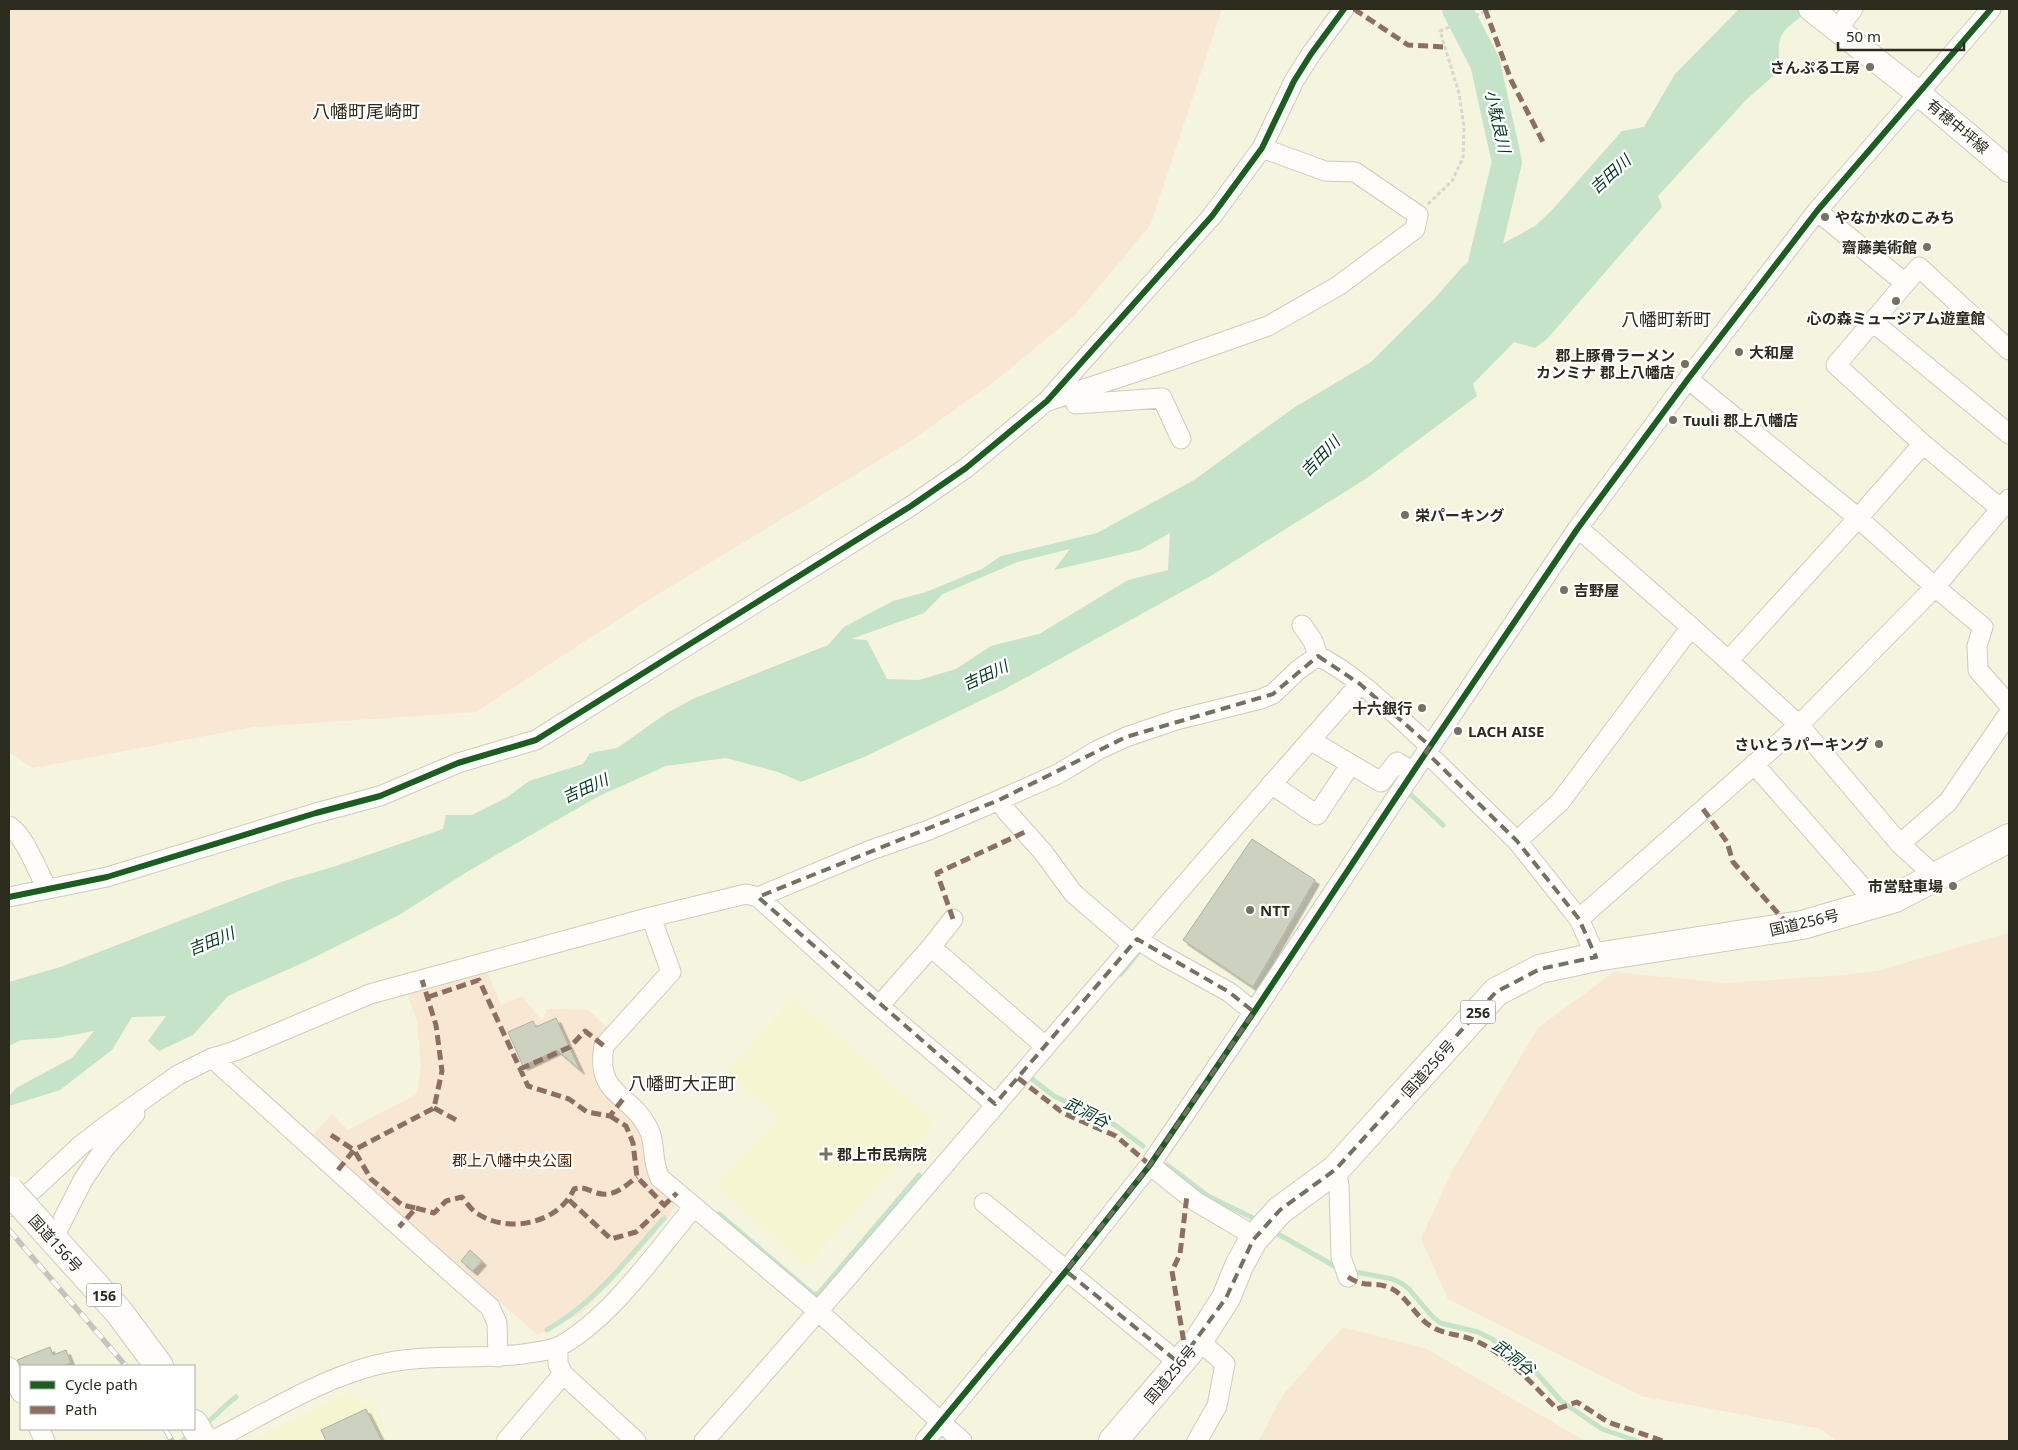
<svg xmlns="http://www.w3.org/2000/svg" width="2018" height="1450" viewBox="0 0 2018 1450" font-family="'Noto Sans','Noto Sans JP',sans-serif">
<defs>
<filter id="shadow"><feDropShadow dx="4.5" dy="4.5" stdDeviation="0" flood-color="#0004"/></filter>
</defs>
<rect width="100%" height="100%" fill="#f5f4df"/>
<path fill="#f5f5d2" d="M793 997 935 1122 807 1267 716 1186 778 1117 726 1072Z
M349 1391 352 1397 365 1404 371 1402 379 1412 385 1428 384 1441H252L253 1439Z"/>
<path fill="#f7e7d3" d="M9 9H1222L1150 226 1075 315 994 382 909 442 645 602 476 712 253 727 33 768 9 752Z
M2009 933V1441H1837L1821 1429 1641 1396 1448 1299 1421 1239 1451 1173 1538 1028 1614 972 1725 983 1832 976 1877 971Z
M485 967 501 1005 522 996 542 1021 547 1009 588 1010 612 1032 599 1045 676 1203 668 1219 613 1281 580 1314 538 1335 310 1138 332 1114 348 1130 417 1094 421 1066 417 1021 406 989Z
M1343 1327 1427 1349 1585 1441H1259L1282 1396Z"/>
<path fill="#c5e3c9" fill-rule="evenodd" d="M1739 9H1811C1781 33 1776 30 1780 70L1746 100 1658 196 1662 207 1547 339 1535 348 1514 342 1473 384 1477 396 1367 478 1214 574 1005 689 864 757 801 782 778 772 726 758 666 766 599 796 470 870 399 915 307 961 228 996 193 1035 159 1051 148 1041 166 1016 132 1017 112 1050 60 1090 9 1106V1096L16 1088 72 1058 94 1031 56 1038 21 1040 9 1046V982L60 967 281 882 336 866 443 829 446 815H472L506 798 529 781 583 764 590 753 617 748 667 713 695 698 828 645 844 627 893 601 926 592 982 569 1001 556 1097 533 1194 480 1295 407 1371 362 1435 298 1464 265 1535 226 1552 210 1622 131 1644 127 1675 74ZM1170 533 1168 570 1128 580 1039 634 991 646 956 669 919 680 887 679 867 640 851 639 924 613 943 594 1017 562 1070 549 1054 570 1140 550Z"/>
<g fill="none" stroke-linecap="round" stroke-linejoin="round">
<path stroke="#c5e3c9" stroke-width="5" d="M1388 780 1408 792 1443 825
M1121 974 1139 952
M1032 1079 1054 1096 1115 1125 1143 1146
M1167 1165 1208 1196 1253 1218
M719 1214 814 1295 819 1293 919 1175
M1278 1234 1338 1268
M1351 1271 1392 1279 1401 1283 1409 1289 1431 1315 1440 1323 1478 1332 1492 1339 1535 1371 1561 1401 1602 1429 1637 1441
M547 1330C595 1303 628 1258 664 1218
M203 1426C215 1417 224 1406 236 1397
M182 1441 190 1435"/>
<path stroke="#c5e3c9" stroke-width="30" d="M1457 9 1485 63 1507 162 1476 293"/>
</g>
<path fill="#cdd1c0" stroke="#afb1a2" filter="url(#shadow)" d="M1252 839 1315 880 1253 987 1183 940Z
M556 1018 580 1070 557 1050 523 1066 508 1032 533 1021 536 1027Z
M470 1250 482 1261 473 1271 461 1261Z
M50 1347 53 1355 66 1350 71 1363 62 1366H21L17 1360Z
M366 1409 382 1441H326L321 1430Z"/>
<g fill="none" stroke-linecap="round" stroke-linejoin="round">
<g stroke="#ccccbc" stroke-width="21">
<path id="minor" d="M1837 29 1853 9
M1817 211 1905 283
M1873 322 2009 434
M1688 379 1858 518 1935 587 1983 627 1977 646 1978 670 2009 705
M1072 393 1076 404 1162 398 1181 439
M1048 401 1166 362 1268 326 1338 286 1415 229 1418 215 1355 172 1325 171 1262 148
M2001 509 1923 444 1836 365 1919 267 2009 350
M1578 528 1691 627 1799 725 1900 844 1936 877
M1302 625 1313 641 1318 656
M1728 661 1858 518 1923 444
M1310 740 1381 782 1397 762 1413 772
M1426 752 1517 841 1579 919 1596 957
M1754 764 1876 903
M1271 784 1317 815 1351 764
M999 800 1008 813 1043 852 1073 893 1132 944
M9 826C25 836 38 872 47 889
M1517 841 1560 802 1691 627
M1900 844 1948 802 2009 713
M9 897 107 877 316 813 380 796 458 763 536 740 911 506 966 468 1047 401 1212 216 1262 148 1294 81 1311 54 1344 9
M758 897 879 1006 995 1104
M651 917 671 972 604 1046C595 1097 632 1093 649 1130 656 1144 651 1160 660 1178L819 1312 962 1441
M1579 919 1799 725 1935 587 2009 499
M1137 939 1162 955 1229 992 1254 1012
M931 947 1045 1046
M879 1006 931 947 953 919
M212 1058C305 1141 396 1225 490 1307L497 1323 498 1357
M1150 1165 1195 1201 1256 1237
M1336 1169 1339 1186 1341 1257 1348 1277
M984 1203 1179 1363
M9 1207 34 1189 81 1145 107 1125 178 1075 212 1058 235 1051 370 994 651 917 746 894 758 897 871 850 929 830 999 800 1058 774 1098 750 1126 737 1176 720 1261 699 1273 694 1298 670 1318 656C1360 677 1395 715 1430 746
M53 1239 83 1180 104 1149 135 1114
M558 1347V1364L563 1374 636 1441
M9 1367 21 1393
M39 1429 45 1441
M212 1441C263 1415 320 1379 376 1365 424 1353 475 1360 523 1354 535 1352 550 1351 560 1346 612 1317 655 1253 693 1208
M506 1441 563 1374
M704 1441C926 1192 1138 933 1360 684
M925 1441 1066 1271 1150 1165 1254 1012 1413 772 1578 528 1688 379 1817 211 1991 9
M1197 1441 1217 1406 1225 1364 1199 1340"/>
</g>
<g stroke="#ccccbc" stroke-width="26">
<path id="major" d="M1811 9 1918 93 2009 170"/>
</g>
<g stroke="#ccccbc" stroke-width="30">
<path id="highway" d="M44 1229 119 1312 159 1366
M194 1424 204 1441
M1113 1441 1199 1340 1226 1298 1239 1266 1253 1240 1280 1210 1336 1169 1496 992 1540 969 1596 957 1802 925 1895 898 2009 838"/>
</g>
<path stroke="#d7d7d1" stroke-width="3" stroke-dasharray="4 2.5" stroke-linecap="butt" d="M1428 204 1452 181 1463 158 1464 127 1459 93 1440 31 1491 9"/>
<use href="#minor" stroke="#fefdfa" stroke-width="19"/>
<use href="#major" stroke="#fefdfa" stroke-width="24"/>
<use href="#highway" stroke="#fefdfa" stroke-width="28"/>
<g stroke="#c4c4be" stroke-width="5.5">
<path id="rail" d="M9 1230 126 1366
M165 1429 172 1441"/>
</g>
<use href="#rail" stroke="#fff" stroke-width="4" stroke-dasharray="11" stroke-linecap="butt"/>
<g stroke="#ccccbc" stroke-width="30" stroke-linecap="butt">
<path id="highway-bridge" d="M9 1190 44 1229"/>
</g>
<use href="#highway-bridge" stroke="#fefdfa" stroke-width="28"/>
<path stroke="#8d6e63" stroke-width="5" stroke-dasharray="10 5" stroke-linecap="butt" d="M1354 9 1408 45 1445 47
M1485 9 1511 80 1543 142
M1703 809 1727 842 1733 862 1790 927
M953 919 937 873 1025 832
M428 997 479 980 528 1086 569 1099 587 1112 610 1116 623 1099
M520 1069 570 1047 585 1031 604 1046
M1018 1078 1063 1113 1116 1136 1150 1165
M434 1108 460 1122
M610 1116 626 1126 633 1143 637 1177 664 1205
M331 1135 354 1150 371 1179 402 1205 416 1208 399 1227
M338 1170 354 1150 434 1108 442 1071 436 1025 422 980
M569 1200 611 1239 636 1232 677 1193
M416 1208 434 1213 446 1201 462 1197C467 1203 472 1211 478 1214 509 1234 559 1223 574 1189 584 1186 587 1190 597 1193 614 1198 625 1186 637 1177
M1348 1277C1367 1289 1371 1281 1388 1287 1405 1293 1414 1315 1429 1325 1443 1335 1461 1334 1476 1341 1508 1355 1533 1385 1557 1409L1577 1402 1608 1422 1663 1441
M1186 1355 1172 1271 1180 1254 1187 1195"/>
<g stroke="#fff" stroke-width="9">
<path id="cycleway" d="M9 897 107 877 316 813 380 796 458 763 536 740 911 506 966 468 1047 401 1212 216 1262 148 1294 81 1311 54 1344 9
M925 1441 1066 1271 1150 1165 1254 1012 1413 772 1578 528 1688 379 1817 211 1991 9"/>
</g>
<use href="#cycleway" stroke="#1b5e20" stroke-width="6"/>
</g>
<path fill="none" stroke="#727262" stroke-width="4" stroke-dasharray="10 6" stroke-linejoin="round" d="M1318 656 1360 684 1430 746 1426 752 1517 841 1579 919 1596 957 1540 969 1496 992 1336 1169 1280 1210 1253 1240 1226 1298 1179 1363 1066 1271 1150 1165 1254 1012 1229 992 1137 939 995 1104 758 897 999 800 1126 737 1273 694Z"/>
<g fill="#727262" stroke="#fff" stroke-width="2">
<circle cx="1870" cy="67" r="5"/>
<circle cx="1825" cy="217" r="5"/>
<circle cx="1927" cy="247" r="5"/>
<circle cx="1896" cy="301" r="5"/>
<circle cx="1739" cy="352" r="5"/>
<circle cx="1685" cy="364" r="5"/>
<circle cx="1673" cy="420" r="5"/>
<circle cx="1405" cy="515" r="5"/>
<circle cx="1564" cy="590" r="5"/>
<circle cx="1422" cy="708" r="5"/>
<circle cx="1458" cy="731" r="5"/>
<circle cx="1879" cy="744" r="5"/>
<circle cx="1953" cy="886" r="5"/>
<circle cx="1250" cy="910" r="5"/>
<path d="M823.5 1146.5h5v5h5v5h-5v5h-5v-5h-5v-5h5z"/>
</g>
<g text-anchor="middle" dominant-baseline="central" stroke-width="4.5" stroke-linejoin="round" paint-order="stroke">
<g fill="#fff" stroke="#6b6b62" stroke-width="1">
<rect x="1460.5" y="1000.5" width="35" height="23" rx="4"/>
<rect x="86.5" y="1283.5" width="35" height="23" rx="4"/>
</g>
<g font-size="14" font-weight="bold" fill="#2c2c1e">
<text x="1478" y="1012">256</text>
<text x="104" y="1295">156</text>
</g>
<g font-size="15" font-weight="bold" fill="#2c2c1e" stroke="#fff" text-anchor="start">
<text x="1860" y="67" text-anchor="end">さんぷる工房</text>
<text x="1835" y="217">やなか水のこみち</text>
<text x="1917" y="247" text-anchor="end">齋藤美術館</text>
<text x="1896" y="318" text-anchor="middle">心の森ミュージアム遊童館</text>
<text x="1749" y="352">大和屋</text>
<text x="1675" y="355" text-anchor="end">郡上豚骨ラーメン<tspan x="1675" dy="17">カンミナ 郡上八幡店</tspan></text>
<text x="1683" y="420">Tuuli 郡上八幡店</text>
<text x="1415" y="515">栄パーキング</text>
<text x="1574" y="590">吉野屋</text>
<text x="1412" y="708" text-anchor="end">十六銀行</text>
<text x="1468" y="731">LACH AISE</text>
<text x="1869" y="744" text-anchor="end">さいとうパーキング</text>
<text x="1943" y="886" text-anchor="end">市営駐車場</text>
<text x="1260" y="910">NTT</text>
<text x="837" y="1154">郡上市民病院</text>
</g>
<g font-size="15" fill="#2c2c1e" stroke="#fff">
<text transform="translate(1958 126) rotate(40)">有穂中坪線</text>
<text transform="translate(1804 922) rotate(-13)">国道256号</text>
<text transform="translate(1428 1068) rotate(-48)">国道256号</text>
<text transform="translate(56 1243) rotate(48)">国道156号</text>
<text transform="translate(1170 1374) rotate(-50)">国道256号</text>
</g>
<g font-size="15" fill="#431e00" stroke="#fff">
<text x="512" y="1160">郡上八幡中央公園</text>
</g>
<g font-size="16" font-style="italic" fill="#00381f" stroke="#fff">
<text transform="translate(1498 121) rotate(77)">小駄良川</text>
<text transform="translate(1610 174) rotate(-42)">吉田川</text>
<text transform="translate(1320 456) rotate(-46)">吉田川</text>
<text transform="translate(985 675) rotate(-25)">吉田川</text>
<text transform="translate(585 788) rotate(-24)">吉田川</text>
<text transform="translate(211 941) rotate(-22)">吉田川</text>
<text transform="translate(1087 1112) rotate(26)">武洞谷</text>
<text transform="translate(1514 1357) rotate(37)">武洞谷</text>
</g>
<g font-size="18" fill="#2c2c1e" stroke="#fff">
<text x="366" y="111">八幡町尾崎町</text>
<text x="1666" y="319">八幡町新町</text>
<text x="682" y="1083">八幡町大正町</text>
</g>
</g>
<rect width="2018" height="1450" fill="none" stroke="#2c2c1e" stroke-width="20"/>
<rect x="20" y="1365" width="175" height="65" fill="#ffffff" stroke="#ababa5"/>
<rect x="30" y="1381" width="25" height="8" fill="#1b5e20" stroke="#ababa5"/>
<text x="65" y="1390" font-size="15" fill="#2c2c1e">Cycle path</text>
<rect x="30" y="1406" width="25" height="8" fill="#8d6e63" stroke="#ababa5"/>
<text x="65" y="1415" font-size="15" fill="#2c2c1e">Path</text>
<path d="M1838 42v8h126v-8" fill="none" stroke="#2c2c1e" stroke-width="2.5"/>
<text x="1846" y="42" font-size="15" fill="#2c2c1e" stroke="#ffffff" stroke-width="4" paint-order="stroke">50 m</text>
</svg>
